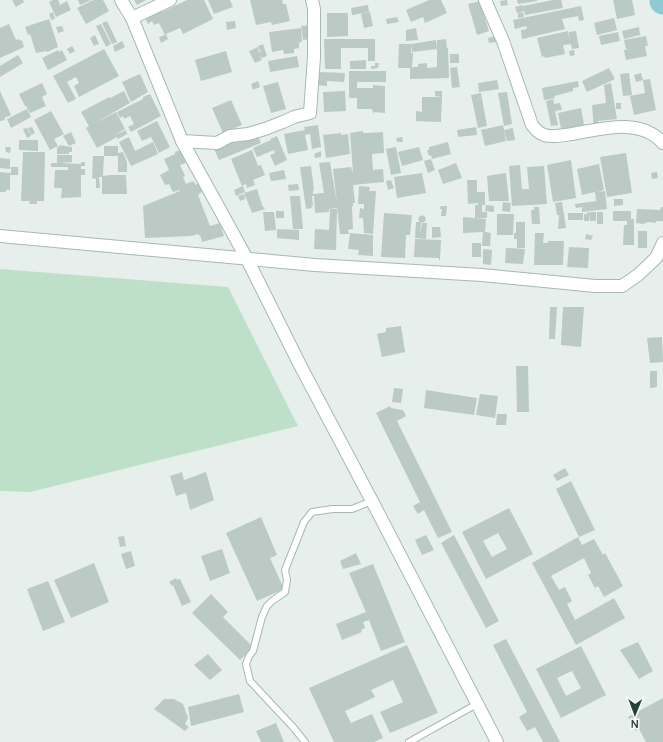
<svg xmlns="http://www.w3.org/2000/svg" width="663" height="742" viewBox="0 0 663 742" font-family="Manrope,sans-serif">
<rect width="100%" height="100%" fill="#e6efeb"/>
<path fill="#bfe0c8" d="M0 269 228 287 298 426 30 492 0 491Z"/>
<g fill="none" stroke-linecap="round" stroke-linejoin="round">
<path stroke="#8ec9d4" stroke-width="27" d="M663 0V1"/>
</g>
<path fill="#bbcac4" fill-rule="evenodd" d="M12 0H23L24 2 16 7Z
M53 0H58L60 5 67 1 71 10 56 17 49 2Z
M78 0H91L80 5Z
M93 0H96L101 11 96 0H103L109 11 86 24 77 8Z
M134 0H146L137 5Z
M187 0H204L213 19 183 34 180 28 166 34 168 39 161 43 159 37 165 35 159 23 154 25 152 21 148 24 144 16 160 7 162 12Z
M208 0H230L233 7 214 14Z
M250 0H282L283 4H286L290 21 272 25 271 22 256 25Z
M429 0H441L447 13 425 23 423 17 411 22 406 10Z
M507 0 508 5 501 6 500 1Z
M517 0H537V1L518 4Z
M553 0H561L563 8 525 15 523 6Z
M613 0H632L635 15 617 19Z
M480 1 489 31 477 35 468 4Z
M368 5 369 12 352 15 351 8Z
M523 5 524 11 517 13 515 7Z
M581 6 584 20 579 21 578 16 562 19 565 29 522 39 521 30 527 29 526 26 515 29 513 20Z
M53 12 55 19 51 20 49 14Z
M370 12 373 26 364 28 361 14Z
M523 12 524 17 518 18V13Z
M327 13H348V36L327 37Z
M397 17 399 22 387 24 386 19Z
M614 18 617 30 597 35 594 23Z
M49 19 55 37 43 41 55 37 58 47 47 52 46 51 36 53 30 34 28 35 25 27Z
M107 21 117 42 112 44 102 23Z
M235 21 236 28 227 30 226 22Z
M9 24 16 40 19 39 20 41 22 40 24 47 0 58V28Z
M101 24 111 44 106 47 96 26Z
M311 25V39L303 40 301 26Z
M62 26 64 31 58 33 56 27Z
M639 27 640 35 624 39 622 31Z
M301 28 302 41 299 43V48L294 49V53L284 54 283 50 272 52 269 32Z
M416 28 418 40 406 41V30Z
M568 31 570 41 569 32 576 31 579 48 572 49 571 44 563 45 565 54 545 58 544 56 542 57 537 38Z
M618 32 620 41 601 45 599 36Z
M95 35 99 44 94 46 90 38Z
M495 36 497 42 489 43 488 38Z
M646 36 648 46H645L647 56 626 60 624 50 630 49H626L624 40Z
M324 39H375V61H368V48H341V69H325Z
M446 39 447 48H448L449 78 410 79V68H398L399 44H411L436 40 437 49 412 52 411 44V53H413L412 69 413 67H418V64L427 63V68L437 67V40Z
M122 41 125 47 115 52 113 46Z
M263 44 267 56 262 58 260 56 262 60 255 63 249 51 258 47 259 52H260L261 51H260L258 46Z
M72 46 75 51 70 54 67 49Z
M104 49 119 76 79 97 74 86 79 83 76 77 67 82 76 99 68 103 53 76Z
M58 50 59 52 62 50 67 60 48 70 42 58Z
M574 50 575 55 570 56 569 51Z
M226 51 232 72 201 81 195 60Z
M450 54H459V63H450Z
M18 55 23 63 0 77V66Z
M297 56 299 67 270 72 268 61Z
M366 60V69H350V61Z
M375 63H379L378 68 371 69V66H375Z
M457 67 460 87 452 88 450 68Z
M609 68 615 79 587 92 582 81Z
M349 71H386V82H357V88H373V85L385 86V113L374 112V113H373L372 109H357V98H349Z
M317 72 345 73 344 82 327 81V86L316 85Z
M629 73 632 95 623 96 620 74Z
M641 73 643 80 636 82 634 75Z
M140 74 148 92 131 102 122 82Z
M650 79 656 110 634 115 630 96 645 93 643 80Z
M497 80 499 89 479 92 478 83Z
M258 81 260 87 253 90 251 84Z
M578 81 579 87 573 88V91L554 96 555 98 544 100 542 88Z
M278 82 286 109 271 113 263 86Z
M42 83 47 94 42 97 46 106 30 113 26 106H25L19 94Z
M611 83 617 119 598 121 599 128 594 129 592 105 606 103 604 85Z
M0 91 11 115 4 118 5 120 0 121Z
M124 91 130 103 93 124 116 112 125 129 113 136 126 130 127 134 118 139 117 137 97 148 86 128 89 126 81 112 109 97 110 98Z
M345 91 346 111 324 112 323 92Z
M435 91H442V97L435 96Z
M507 92 512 124 504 126 498 93Z
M481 93 487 126 478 128 471 95Z
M150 94 161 116 131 132 128 127 134 124 130 116 124 119 123 116 120 118 117 112 143 99V97Z
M422 97H442L441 122 416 121V111L422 112Z
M553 99 554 104 560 103 562 110 555 111 558 125 551 126 546 101Z
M231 100 242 125 223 133 212 108Z
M616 103H621V109H616Z
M581 108 584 125 561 129 558 113Z
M27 109 31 117 11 128 7 119Z
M51 111 64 134 54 139 58 146 50 150 34 120Z
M157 121 170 147 159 153 151 137 142 141 137 131Z
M318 125 321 147 312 149 310 134 305 135 308 150 288 154 284 134 305 130 304 127Z
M503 125 506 141 485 146 481 130Z
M32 127 35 133 31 135 28 128Z
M476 127 477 135 458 137 457 130Z
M27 128 31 136 27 138 23 129Z
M513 128 515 140 507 141 504 130Z
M363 131V133H367L383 132 384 153 372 154 373 170 383 169 384 182 353 185 355 203H353V206H352L353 229 348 230 349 234H340L337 208 329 209V212L315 213 314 196H312L313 206H311L312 208 306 209 300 167 311 166 314 190H313V194L324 193 319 163 330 162 337 203 333 169 351 167 353 173 350 133Z
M71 132 76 143 69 146 63 136Z
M257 133 261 143 219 160 214 149 236 140 237 143 240 141V140Z
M341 133V135L348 134 350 154 326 158 323 135Z
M277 136 287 160 275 166 270 155 275 153 274 150 257 157 253 148 271 140 270 139Z
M129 137 135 151 153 142 158 154 131 166 119 142Z
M402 137 403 142H397L396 138Z
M19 140H38V151L19 150Z
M448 142 451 154 432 159 431 155 429 156 427 150H429V147Z
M59 145 72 147V152H69V154H57V147H59Z
M104 146H118V153L123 152 127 162V172H118V156H104Z
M5 147H11L10 153 6 152Z
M396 147 401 173 391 175 386 149Z
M419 147 423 160 402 166 398 152Z
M180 150 186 163 180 165 185 176 183 177 186 184 193 181 196 185 199 183 202 192 198 195 210 226 220 223 224 236 202 242 201 237 198 234 191 236 145 238 143 206 180 191 179 190 173 192 169 184 165 185 160 175 169 170 164 159 175 154V152Z
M252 150 258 166 261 165 265 175 253 180 255 185 247 188 246 184 242 186 231 159Z
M321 151V157L315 158 314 154Z
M23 152H45L44 201H37V204H29L30 201H21Z
M626 153 632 193 607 197 600 157Z
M57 155H72V162L60 163 81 164V162H85V166H81V169H85V175H81V197L61 198 62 188H54L55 170H68V167H51V163H57Z
M93 156H104L103 176 109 175H126L127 194H102V177H99L100 188H96V179L92 178Z
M0 158 10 159V169L0 168Z
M431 159 435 170 428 173 424 161Z
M571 160 576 198 553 202 547 165Z
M456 163 462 178 443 184 438 170Z
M599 164 604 190 597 192 605 191 607 209 582 212V207L576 208 575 204 596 201 595 192 582 195 577 169Z
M520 165 522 189H529L527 167 544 166 547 204 512 206 509 166Z
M11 167H18V175H10V190H6V192H0V172L11 173Z
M284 170 286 179 271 181 269 173Z
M657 172 658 178 652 179 651 173Z
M422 173 426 193 397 198 394 177Z
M506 173 509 201H489L487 176Z
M391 180 394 188 388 190 386 181Z
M467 180H477V192H485V205H478V203L468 204Z
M298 184 299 190 289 191 288 185Z
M243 186 245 192 236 196 234 190Z
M359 186 370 187 369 191H376L373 234 364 233 363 218H359L360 208 364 209V204H358Z
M257 189 262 205 265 209 252 213 244 193Z
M244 194 245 199 240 201 238 196Z
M290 196H300L303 229H293Z
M614 199H623V205L614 206Z
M503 202 511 203 510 212 502 211Z
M562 202 566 228 558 229 559 215H557L555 203Z
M475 205H482V212H487V218H475Z
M486 205 494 206V212L485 211Z
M442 206H447L446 216H441L442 209H440V207Z
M534 207H539L540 224H532L531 210H534Z
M661 207H663V221H657L655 223 648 222 643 224 636 223 637 209 660 210Z
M330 209H337L336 250 314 249 315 229 329 230Z
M276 211H284V218H276Z
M613 211H631V219H634V245H623L624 225H627V221H613Z
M263 212H274L276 230 265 231Z
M587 212 590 213 589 221H584V214H587Z
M590 212H596V221H590Z
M597 212H603V224H597Z
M384 213 412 215 410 235H406L405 258 381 257Z
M568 213H583V220H568Z
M497 214H514L513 235H497Z
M418.5 219a3.5 3.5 0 1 1 7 0a3.5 3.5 0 1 1-7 0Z
M463 217 486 219 485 232 491 233 490 246H482L483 232 463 233Z
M416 222H421L420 235 422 223H427L426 239 415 238Z
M516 222H525V248H517V239H514V233H516Z
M432 227H440L441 237 432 238Z
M277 229 299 230V240L277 238Z
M638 231H647V248H638Z
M350 233 373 235V256L358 255 359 250 348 249Z
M535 233H544L543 243H548V241H564L563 265H534Z
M586 234 593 236 591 240 585 239Z
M415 239 441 240 440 260H439V258L414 257Z
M472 243H481V257H472Z
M569 247 589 248 588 268 567 267Z
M506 248 525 249 523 264 505 263Z
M483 249 492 250 491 265 483 264Z
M550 307H557L555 339H549Z
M563 307H584L581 347 561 345Z
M401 326 405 352 382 357 377 334 386 332V328Z
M662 337 663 362 650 363 647 338Z
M516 366H528L529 412H517Z
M650 371H657V387L650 388Z
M394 388 403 389 401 403 392 402Z
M426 390 477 398 474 415 424 408Z
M480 394 498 396 495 418 476 415Z
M390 406 391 408 403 410 406 416 397 421 452 532 438 538 424 510 418 514 413 506 420 502 376 413Z
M497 414H507L506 425H496Z
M565 468 569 475 557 481 553 475Z
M182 472 184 480 206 472 214 500 190 510 186 493 176 496 170 476Z
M571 481 595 530 579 537 556 489Z
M509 508 533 554 486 579 462 532ZM498 533 507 549 492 557 483 541Z
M261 517 277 555 270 558 284 589 257 601 226 533Z
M426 535 434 550 422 555 415 540Z
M454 535 499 621 486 628 441 543Z
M124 536 126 546 120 547 118 537Z
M578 537 582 545 594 539 603 555 605 553 623 586 604 597 598 586 595 588 588 575 591 573 584 558 551 576 559 590 565 587 572 601 567 604 575 620 614 598 625 618 576 645 532 563Z
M222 549 230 573 210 581 201 556Z
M131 551 135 566 126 569 121 554Z
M356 553 361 564 343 569 340 561Z
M94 563 109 602 71 618 54 580Z
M373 564 405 642 381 651 369 620 363 622 365 628 361 630 362 632 342 640 336 624 366 612 349 573Z
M176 578 177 580 180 579 191 602 182 606 173 585 172 586 169 582Z
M48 581 65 622 43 631 27 589Z
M211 594 228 612 223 617 253 647 240 660 192 613Z
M506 639 560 742H543L535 727 527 731 519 717 527 712 493 645Z
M638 642 653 671 639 679 620 650Z
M407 645 438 713 390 733 380 712 403 702 393 680 371 690 375 697 345 711 351 723 372 714 383 738 374 742H334L309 688Z
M581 646 606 695 561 718 536 669ZM572 671 581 688 566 696 557 678Z
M208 654 222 670 210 680 194 665Z
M239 694 244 712 191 726 188 707Z
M663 698V742H646L639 729 636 731 628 717Z
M164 699H174L183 704 188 718 185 724 189 727 185 731 154 709Z
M276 723 284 742H261L256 731Z"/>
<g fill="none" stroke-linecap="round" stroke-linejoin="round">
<g stroke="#a8b8b2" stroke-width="8">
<path id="lane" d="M305 742 293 727 250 681 246 664 249 656 253 651 262 617 267 606 272 601 285 592 287 580 285 570 304 522 312 512 333 509H352L372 501
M409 742 477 704"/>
</g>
<g stroke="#a8b8b2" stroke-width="14">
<path id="street" d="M485 0 503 41 532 125C535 129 539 133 544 135 553 138 563 135 572 134 602 129 640 117 663 143
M132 18 170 0
M182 141 217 143 230 136 248 134 265 129 283 122 294 117 310 113 314 57V9L312 0
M0 236 315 265 482 275 595 286H622L638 275 656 258 663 243"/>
</g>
<g stroke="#a4bbb3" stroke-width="14">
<path id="secondary" d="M121 0 132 18 182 141 247 259 301 367 372 501 497 742"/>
</g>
<use href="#lane" stroke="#fff" stroke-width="6"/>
<use href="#street" stroke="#fff" stroke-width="12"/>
<use href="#secondary" stroke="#fff" stroke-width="12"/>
</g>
<g transform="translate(635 714) rotate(181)" stroke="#f7fbf9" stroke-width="3" paint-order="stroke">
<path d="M0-3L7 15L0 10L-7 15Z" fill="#24423a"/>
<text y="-6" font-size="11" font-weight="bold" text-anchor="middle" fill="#24423a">N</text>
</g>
</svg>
